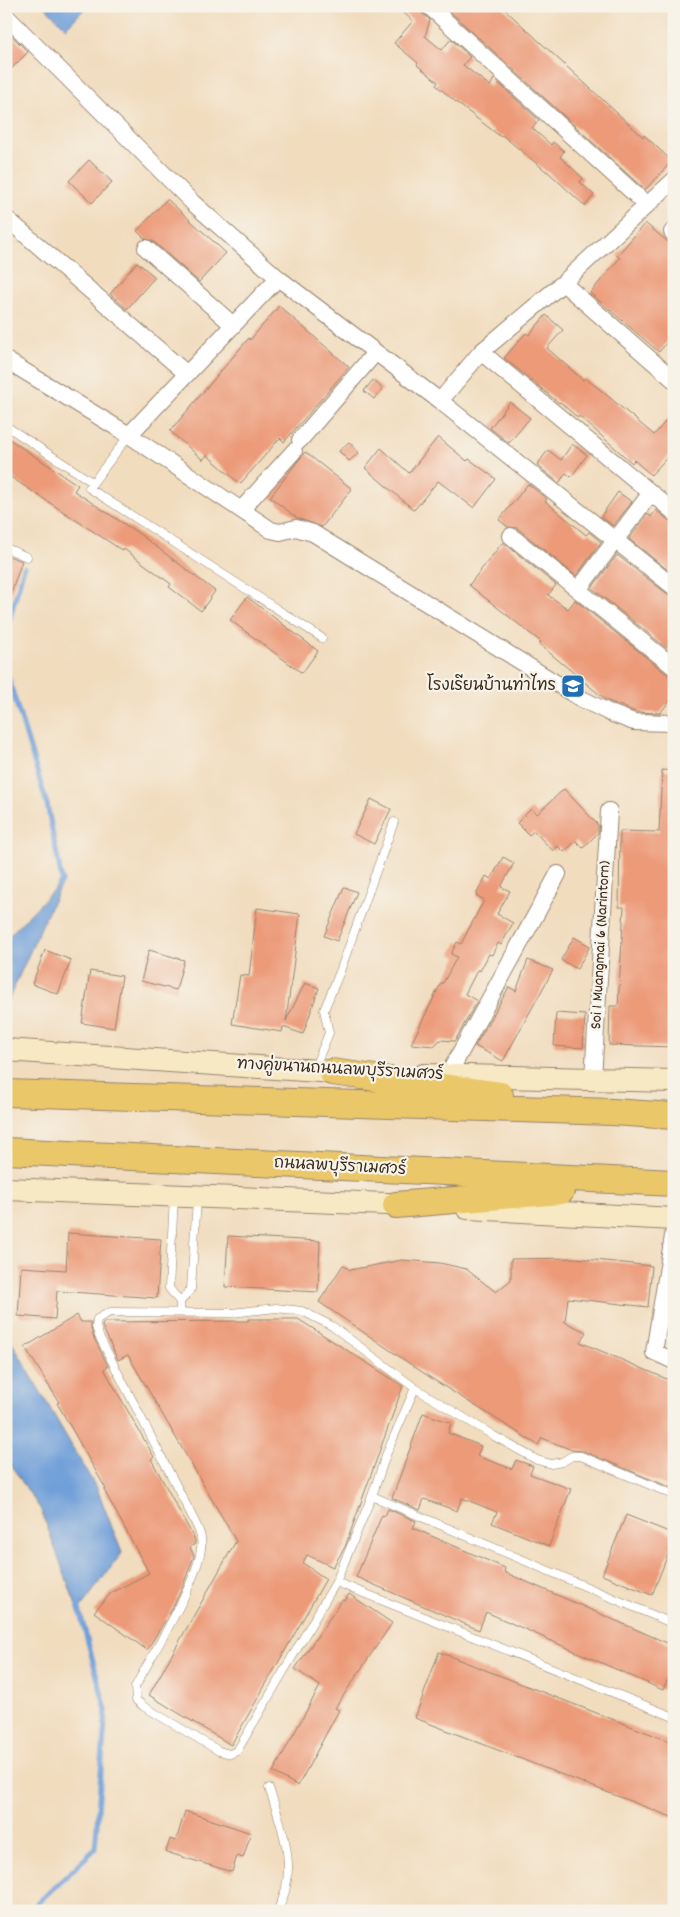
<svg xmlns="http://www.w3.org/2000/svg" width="680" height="1917" viewBox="0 0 680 1917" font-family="Dekko,'Playpen Sans Thai',sans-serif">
<rect width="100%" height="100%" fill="#f7f3e8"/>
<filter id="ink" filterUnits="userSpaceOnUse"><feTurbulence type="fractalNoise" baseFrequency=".02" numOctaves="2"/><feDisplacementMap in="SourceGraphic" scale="10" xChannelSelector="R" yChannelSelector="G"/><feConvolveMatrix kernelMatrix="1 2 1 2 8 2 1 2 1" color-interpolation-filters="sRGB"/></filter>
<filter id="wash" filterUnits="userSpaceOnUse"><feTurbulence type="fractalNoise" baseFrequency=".0096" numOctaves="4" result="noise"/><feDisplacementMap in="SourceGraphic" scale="20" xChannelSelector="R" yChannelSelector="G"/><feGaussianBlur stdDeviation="1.12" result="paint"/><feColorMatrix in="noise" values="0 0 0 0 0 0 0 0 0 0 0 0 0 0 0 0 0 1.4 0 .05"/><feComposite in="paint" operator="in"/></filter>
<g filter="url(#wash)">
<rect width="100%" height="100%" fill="#f1dcbe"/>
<path fill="#6f9fd9" stroke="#55647c" d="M44 6H87L66 28Z
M62 881 6 1005V939Z
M6 1328 7 1334 98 1491 122 1553 78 1611 41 1510 6 1458Z"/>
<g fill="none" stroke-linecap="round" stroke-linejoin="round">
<path stroke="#6f9fd9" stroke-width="5" d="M6 632 24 567
M6 670 47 804 62 881 58 886
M29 1911 95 1849 106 1710 78 1605"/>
</g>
<g id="blocks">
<path fill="#ec9a78" d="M396 6H419L422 13 430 20 425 36 442 50 451 39 470 57 463 65 490 86 494 79 539 120 532 128 551 145 553 142 564 151 560 157 583 178 580 182 594 195 585 206 547 171V172L502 135 501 137 457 103 436 85 438 82 417 65 418 63 394 43 413 21Z
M444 6H501L643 137 644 135 672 161 645 190Z
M6 30 28 52 6 74Z
M89 160 112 182 92 203 69 181Z
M167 199 226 253 199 282 153 241 144 238 137 231Z
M645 223 674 247V334L659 352 590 293 620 258 617 256Z
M137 262 155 277 127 309 110 294Z
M279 306 349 367 284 442 280 438 240 484 207 455 203 460 170 431 249 338 250 340Z
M546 315 563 330 547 348 583 380 585 378 602 391 654 435 674 411V450L651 475 634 460 632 463 579 416 578 418 560 402 559 403 504 358 526 333 529 335Z
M373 380 383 389 374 399 364 391Z
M510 402 530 418 509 443 490 428Z
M6 437 78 485 74 491 138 533 215 591 201 611 169 587 171 584 124 549 123 551 6 474Z
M438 437 467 461 469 459 496 479 474 508 438 481 414 510 365 468 381 448 409 473Z
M349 442 359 453 349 461 339 451Z
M572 444 587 455 571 477 566 473 559 483 537 465 548 450 561 460Z
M305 452 352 489 322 527 297 518 270 497Z
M528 484 547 499 545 501 586 535 589 532 601 542 576 576 517 528 508 527 499 520Z
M618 492 632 502 613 526 601 516Z
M656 510 668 520 674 522V566L669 571 629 539 648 514 651 517Z
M503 542 556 585 548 595 568 609 575 600 668 675 674 677V696L660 713 636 712 606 700 539 644 541 642 469 585Z
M6 555 22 561 8 602H6Z
M617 555 674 599V654L592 588Z
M247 597 318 651 302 673 230 620Z
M662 770 674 771V1047L609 1045 610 1006H618L624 907H619L620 831 659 832Z
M564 789 598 825V833L583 848 576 841 564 852 558 846 553 851 534 831 529 835 517 823 531 809 537 814Z
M371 799 391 809 374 844 354 834Z
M503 857 514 863 501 887 510 891 497 914 513 923 501 945 498 943 492 955 489 954 480 971 478 969 465 994 477 1001 455 1041 440 1040 434 1046 411 1044 441 983H443L457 957 451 954 457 942 461 944 484 900 476 895 486 876 491 879Z
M344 887 357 892 337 941 324 936Z
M257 908 300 914 286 1021 305 983 319 988 303 1034 283 1027 282 1032 232 1024 240 975 249 976Z
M574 937 590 946 577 969 561 960Z
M45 950 71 960 58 994 32 984Z
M149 950 184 960 176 990 141 981Z
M528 960 553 970 503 1061 475 1046 509 987 516 991Z
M90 971 122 976 114 1028 82 1023Z
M556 1013 585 1015 583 1048 554 1046Z
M68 1233 161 1239 157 1298 57 1291 55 1319 18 1316 21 1267 66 1270Z
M228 1236 320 1241 318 1292 225 1287Z
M576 1258 652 1266 648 1307 568 1298 565 1322 586 1332 580 1342 674 1382V1489L583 1451 572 1450 542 1438 538 1445 434 1380 319 1302 343 1265 350 1270 402 1260 440 1263 466 1269 496 1292 511 1280V1259Z
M77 1315 81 1322H91V1328L94 1338 108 1366 104 1369 154 1457 151 1459 195 1540V1544L190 1547 194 1556 182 1588 171 1611 147 1650 94 1612 111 1593 149 1573 104 1490 106 1489 57 1403 59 1402 25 1347Z
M248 1319H298L403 1386 345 1547 333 1567 307 1555 303 1563 326 1579 231 1745 149 1695 236 1541 128 1355 118 1360 102 1326 104 1322 248 1321Z
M423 1413 451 1423 448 1433 481 1446 477 1456 512 1469 516 1460 533 1466 530 1474 571 1489 549 1546 492 1523 497 1512 462 1498 457 1511 424 1499 420 1510 392 1498Z
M388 1509 416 1521 413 1528 505 1568 504 1572 674 1646V1665L663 1690 486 1612 479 1630 356 1577 382 1515 385 1516Z
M626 1515 674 1534V1539L652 1595 602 1575Z
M349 1594 392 1623 335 1708 339 1710 298 1786 273 1772 320 1686 295 1669 342 1600 345 1601Z
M439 1652 674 1743V1818L415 1718Z
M185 1811 251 1833 243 1858 237 1856 232 1872 166 1852 170 1839 176 1841Z"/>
</g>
</g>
<g filter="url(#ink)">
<use href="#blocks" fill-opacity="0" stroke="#96836e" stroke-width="1"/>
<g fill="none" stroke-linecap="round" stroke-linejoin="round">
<g stroke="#96836e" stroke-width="9">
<path id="lane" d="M6 426 92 482
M129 435 89 488 322 638
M6 548 27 557
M314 1069 329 1033 324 1010 339 974 394 822
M174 1198 169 1288 180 1302V1312
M180 1302 191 1289 197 1199
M415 1388 386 1455 372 1496 336 1582 237 1751 230 1754 219 1751 143 1706 136 1700 135 1687C151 1656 207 1569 201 1538 200 1530 194 1521 191 1514L99 1336 96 1327 97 1319 110 1312 232 1313 276 1308 302 1311 332 1326 415 1388 494 1436 537 1460 551 1464 562 1462 572 1456H581L674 1495
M372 1496 674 1624
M336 1582 674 1717
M269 1788C282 1827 300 1871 277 1911"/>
</g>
<g stroke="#96836e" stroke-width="18">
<path id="street" d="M429 6 647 205
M6 16 193 203 278 278 440 401 674 587
M6 218 187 374
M672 232 674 234
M146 248 233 325
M563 283 674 380
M481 352 674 512
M6 360 129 435 271 530 280 532 296 528 313 533 580 698 610 713 634 722 674 723
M440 401 481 352 563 283 674 180
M129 435 278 278
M300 440 375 353
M241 510 294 451
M511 536 674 667
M578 590 650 494
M448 1075 558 874
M593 1079 609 811
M674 1230 654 1352 674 1361"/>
</g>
<g stroke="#96836e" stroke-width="24">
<path id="secondary" d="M6 1050 349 1073
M424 1075 674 1081
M6 1189 412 1205
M467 1208 674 1219"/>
</g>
<g stroke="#96836e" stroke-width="28">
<path id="primary" d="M332 1072 500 1095
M6 1093 612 1112 674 1116
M6 1151 674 1183
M396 1205 561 1191"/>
</g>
<use href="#lane" stroke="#fff" stroke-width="8"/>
<use href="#street" stroke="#fff" stroke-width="16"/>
<use href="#secondary" stroke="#f7e9c3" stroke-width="22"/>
<use href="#primary" stroke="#eac769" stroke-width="26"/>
</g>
</g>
<defs>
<g id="school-square" transform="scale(1.25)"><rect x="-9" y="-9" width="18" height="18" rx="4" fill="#1f6fb2" stroke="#f7f3e8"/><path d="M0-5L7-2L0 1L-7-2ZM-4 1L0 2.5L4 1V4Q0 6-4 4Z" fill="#fff"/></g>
</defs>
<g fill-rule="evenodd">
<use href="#school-square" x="573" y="686"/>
</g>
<g text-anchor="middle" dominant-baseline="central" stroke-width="4.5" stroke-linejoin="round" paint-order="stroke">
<g font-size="16" fill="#3b2a1e" stroke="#f7f3e8" text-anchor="end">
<text x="556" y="686">โรงเรียนบ้านท่าไทร</text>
</g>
<g font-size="16" fill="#3b2a1e" stroke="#f7f3e8">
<text transform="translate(601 945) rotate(-87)">Soi 1 Muangmai 6 (Narintorn)</text>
<text transform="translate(340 1070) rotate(3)">ทางคู่ขนานถนนลพบุรีราเมศวร์</text>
<text transform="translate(340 1167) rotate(3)">ถนนลพบุรีราเมศวร์</text>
</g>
</g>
<rect width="680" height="1917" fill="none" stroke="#f7f3e8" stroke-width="25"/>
</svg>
